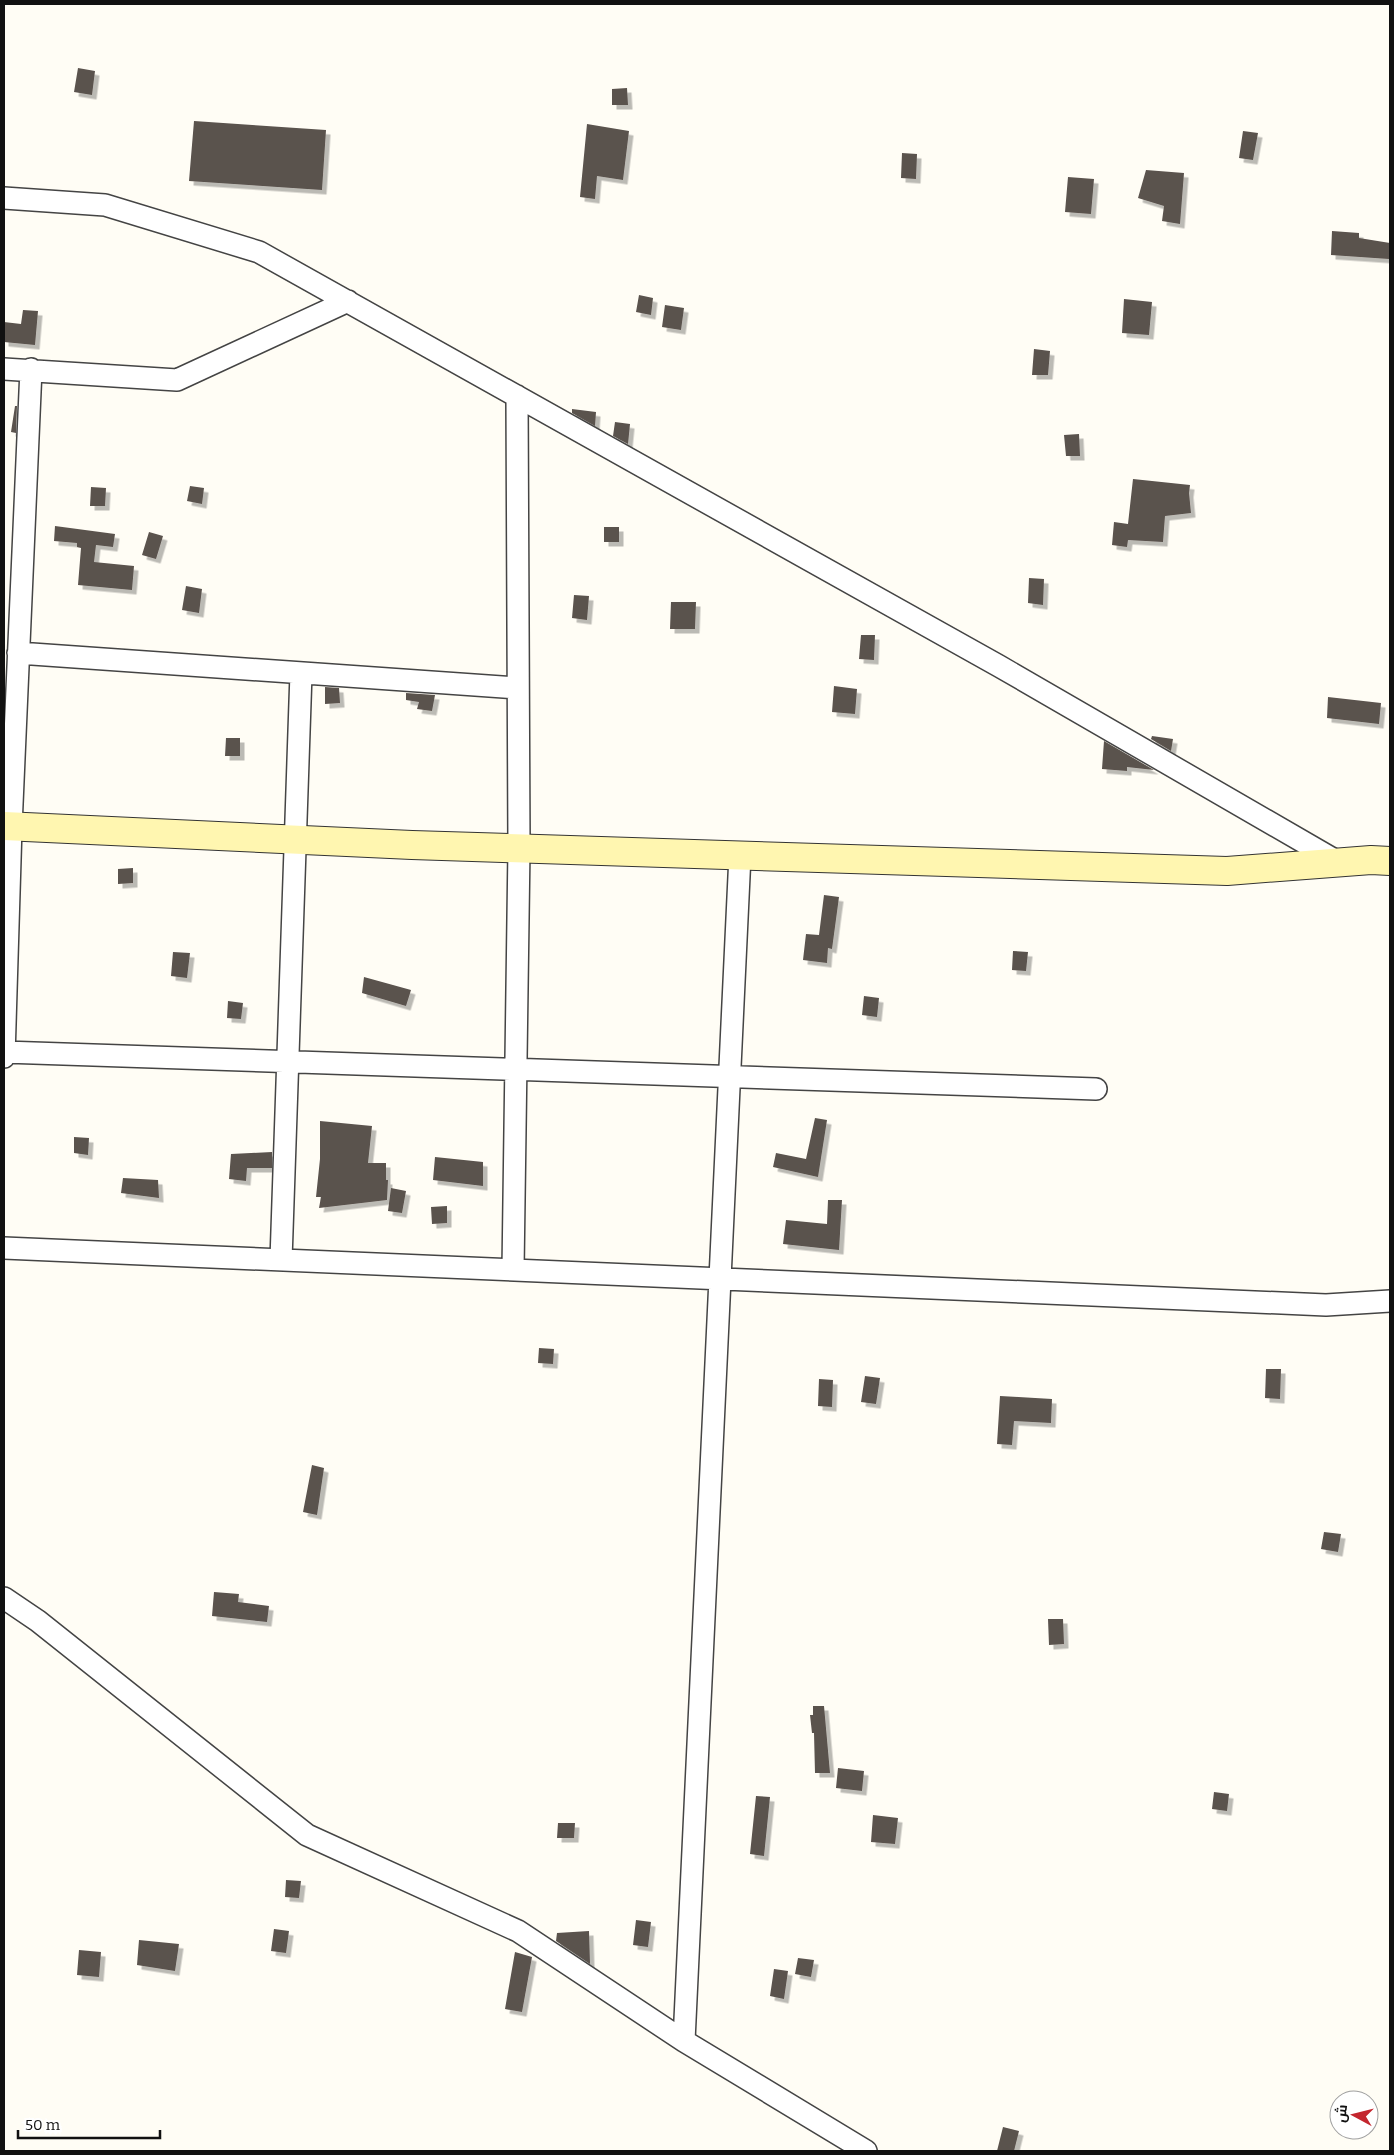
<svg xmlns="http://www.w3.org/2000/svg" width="1394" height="2155" viewBox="0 0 1394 2155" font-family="Bitter,Cairo,serif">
<defs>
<filter id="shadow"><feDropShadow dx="4.5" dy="4.5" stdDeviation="0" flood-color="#0004"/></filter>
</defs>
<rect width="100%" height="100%" fill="#fffdf5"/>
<path fill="#5a524d" filter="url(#shadow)" d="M78 68 95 71 92 95 74 92Z
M627 88 628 105H612V89Z
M194 121 326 130 322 190 189 181Z
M587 124 629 131 623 180 597 176 595 199 580 197Z
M1243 131 1258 133 1253 160 1239 158Z
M902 153 917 154 916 179 901 178Z
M1146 170 1184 173 1180 224 1162 221 1164 206 1138 198Z
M1068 177 1094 179 1091 214 1065 212Z
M1332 231 1359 233V238L1390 243 1389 259 1331 255Z
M639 295 653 298 651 315 636 312Z
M1124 299 1152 302 1149 335 1122 333Z
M665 305 684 308 681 330 662 327Z
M23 310 38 311 35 345 4 342V322L21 324Z
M1034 349 1050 351 1048 375H1032Z
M15 406H17L16 433 11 432Z
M572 409 596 412 595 426 572 413Z
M615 422 630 424 628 444 613 436Z
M1079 434 1080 456H1066L1064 435Z
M1133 479 1190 485 1189 493 1191 513 1165 516 1163 542 1128 540 1127 547 1112 545 1114 522 1128 524Z
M190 486 204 488 202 504 187 501Z
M91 487 106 488 105 506H90Z
M55 526 115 534 113 547 96 545 94 562 134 566 132 590 78 585 81 548 77 547V543L54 541Z
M604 527H619V542H604Z
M149 532 163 536 156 559 142 555Z
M1029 578 1044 579 1043 605 1028 603Z
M186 586 202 589 199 613 182 610Z
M574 595 589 596 587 620 572 618Z
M671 602H696L695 629H670Z
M861 635H875L874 660 859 659Z
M834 686 857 689 855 714 832 712Z
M325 687 339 688 340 703 325 704Z
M406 693 435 695 432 711 417 709 419 702 406 700Z
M1328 697 1381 703 1379 724 1327 718Z
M1152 736 1173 739 1171 751 1151 739Z
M226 738H240V756H225Z
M1104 741 1154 770 1127 767V771L1102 769Z
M133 868V883L118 884V869Z
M824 895 839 897 832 949 828 948 827 963 803 960 806 934 819 935Z
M1013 951 1028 952 1026 971 1012 970Z
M173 952 190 953 187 978 171 976Z
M364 977 411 990 406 1006 362 993Z
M864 996 879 998 877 1017 862 1015Z
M228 1001 243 1003 241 1019 227 1018Z
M815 1118 827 1120 818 1177 773 1167 776 1153 806 1159Z
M320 1121 372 1126 368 1163H386V1180H388L387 1200 319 1208 321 1197H316L320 1159Z
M74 1137 89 1138 88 1155 74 1153Z
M272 1152V1168H247L246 1181 229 1179 231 1154Z
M435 1157 483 1162V1186L433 1180Z
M123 1178 158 1180 159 1198 121 1193Z
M391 1188 406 1191 402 1213 388 1211Z
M828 1200H842L839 1250 783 1244 786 1220 827 1224Z
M447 1206V1223L432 1224 431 1207Z
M539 1348 554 1349 553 1364 538 1363Z
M1266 1369H1281L1280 1399 1265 1398Z
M865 1376 880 1378 876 1404 861 1402Z
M819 1379 833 1380 832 1407 818 1406Z
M1000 1396 1052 1399 1051 1423 1014 1421 1012 1445 997 1444Z
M312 1465 324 1468 317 1515 303 1512Z
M1324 1532 1341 1534 1338 1552 1321 1549Z
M214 1592 239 1594 238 1602 269 1606 267 1622 212 1616Z
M1048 1619H1063L1064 1644 1049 1645Z
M813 1706H824L830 1773H815L814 1733H812L810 1715H813Z
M838 1768 864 1771 862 1791 836 1788Z
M1214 1792 1229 1794 1227 1811 1212 1809Z
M756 1796 770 1797 764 1856 750 1854Z
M873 1815 898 1818 895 1844 871 1842Z
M558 1823H575L574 1838H557Z
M286 1880 301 1881 299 1898 285 1897Z
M636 1920 651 1922 648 1947 633 1945Z
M274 1929 289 1931 286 1953 271 1951Z
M589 1931 590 1964 556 1941 557 1933Z
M139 1940 179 1944 175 1971 137 1965Z
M79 1950 101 1952 99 1977 77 1975Z
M515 1952 532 1957 522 2012 505 2009Z
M798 1958 814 1960 811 1977 795 1974Z
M774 1969 788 1971 784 1999 770 1996Z
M1003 2127 1019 2131 1014 2151H997Z"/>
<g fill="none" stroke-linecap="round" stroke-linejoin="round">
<g stroke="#444" stroke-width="24">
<path id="street" d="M4 198 105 205 259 252 999 666 1338 862
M4 369 177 380 348 301
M18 653 518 688
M4 1052 1096 1089
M4 1057 11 827 31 369
M4 1248 1326 1305 1390 1301
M281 1260 301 673
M513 1270 519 848 517 396
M4 1598 38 1621 307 1835 518 1931 684 2041 866 2151
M684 2041 740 855"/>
</g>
<g stroke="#333" stroke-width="30">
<path id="secondary" d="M4 826 412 845 1227 871 1371 860 1390 861"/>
</g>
<use href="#street" stroke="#fff" stroke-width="21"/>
<use href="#secondary" stroke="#fff6b0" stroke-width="28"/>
</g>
<rect width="1394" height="2155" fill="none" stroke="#111111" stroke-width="10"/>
<g transform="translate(1354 2115) rotate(277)"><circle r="24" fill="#ffffff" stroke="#a0a0a0"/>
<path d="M0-4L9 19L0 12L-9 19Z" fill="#c4262e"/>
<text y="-8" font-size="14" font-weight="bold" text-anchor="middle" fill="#111111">ش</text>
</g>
<path d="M18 2130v8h142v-8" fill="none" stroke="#111111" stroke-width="2.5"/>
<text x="25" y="2130" font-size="15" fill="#111111" stroke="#ffffff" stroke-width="4" paint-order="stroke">50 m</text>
</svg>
